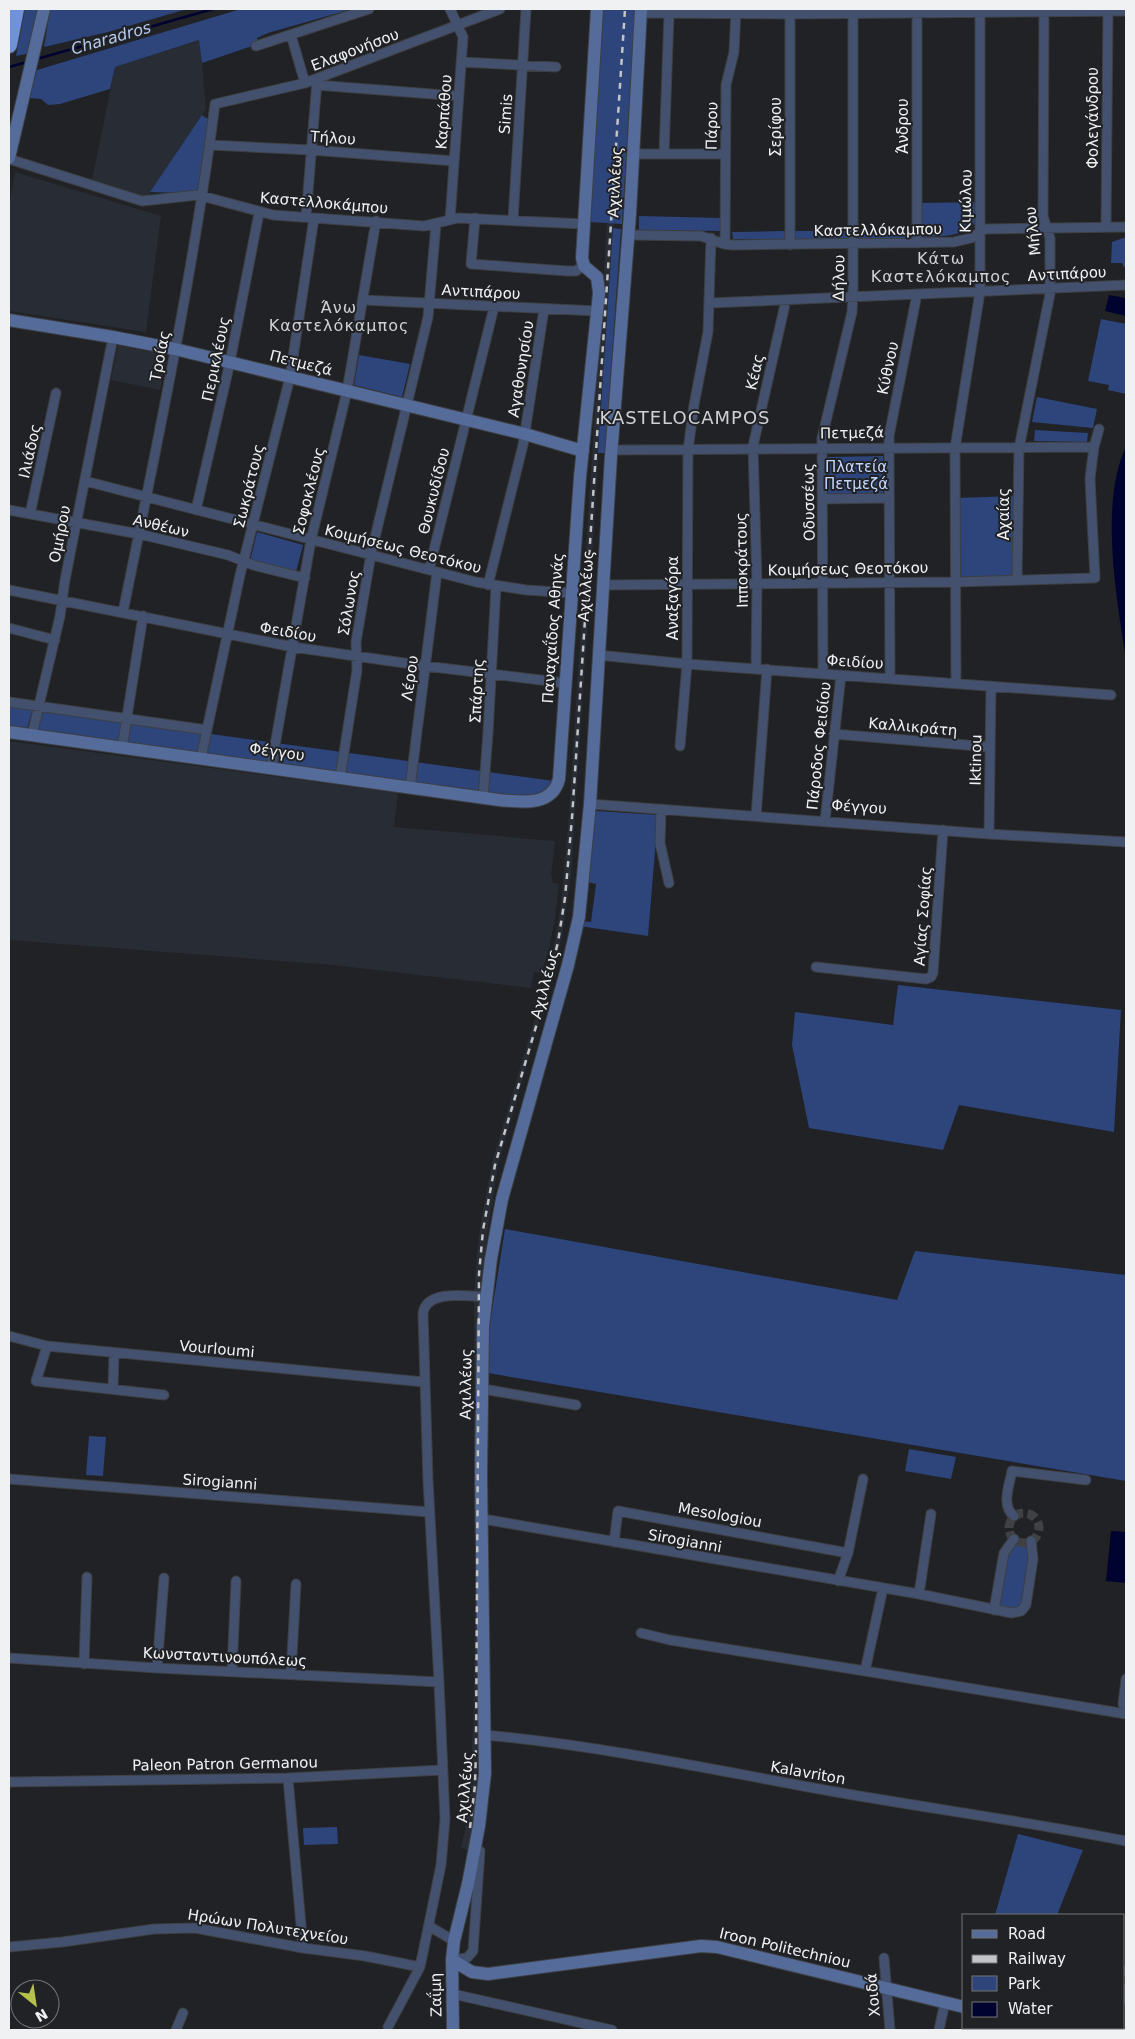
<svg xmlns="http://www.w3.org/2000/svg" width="1135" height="2039" viewBox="0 0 1135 2039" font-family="'DejaVu Sans',sans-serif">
<rect width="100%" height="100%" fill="#202225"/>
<path fill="#282c34" d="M200 40 206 109 147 197 92 180 115 67Z
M15 172 161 216 146 332 9 311V207Z
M607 223H614L571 875 562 936 554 970 498 1165 487 1236 481 1291 480 1727 476 1806 468 1850 461 1848 467 1820 473 1730 475 1618 474 1291 477 1253 482 1216 492 1162 549 971 561 906 569 814Z
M118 345 167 355 160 390 111 380Z
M9 741 398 793 394 827 555 841 551 876 553 879 552 882 559 884 555 918 549 949 541 973 534 972 531 988 333 965 9 940Z"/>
<path fill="#2d457b" d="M25 9H39L27 54 16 56Z
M50 9H187L108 32 44 47Z
M241 9H352L268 33 257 38V42L252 46 202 63 199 40 115 67 110 89 60 104 48 105 41 99 29 98 37 70Z
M601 9H635L622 224 590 222Z
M202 115 212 122 201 189 179 193 150 192Z
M975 202V223C959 238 942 236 922 237V203Z
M639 216 721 218V231L639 230Z
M613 228 621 229 605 453H598Z
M785 231V239H733L732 232Z
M792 231H848V239H792Z
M858 231H911L910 239H859Z
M1126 237V267H1124L1122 263H1111L1112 242Z
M1101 319 1126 324V394L1108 390 1109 385 1088 381Z
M359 355 410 364 402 397 354 385Z
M1037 397 1097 409 1093 428 1032 422Z
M1035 430 1088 433 1087 442 1034 441Z
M883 456V493L828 494V457Z
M1017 496V580L956 582 955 498Z
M257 532 303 545 296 572 250 561Z
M9 705 33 708 27 729 9 726Z
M43 709 122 722 119 743 38 731Z
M129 722 203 732 199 754 126 744Z
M211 734 554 781 538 799 207 755Z
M596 811 658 815 648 936 579 926 581 921 591 922 596 884 584 881Z
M898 985 1121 1010 1114 1132 959 1105 943 1150 809 1128 792 1045 795 1012 893 1025Z
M505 1229 897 1300 915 1251 1126 1275V1481L488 1373 489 1329Z
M89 1436 106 1437 103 1476 86 1475Z
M909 1449 956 1457 951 1479 905 1471Z
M1015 1540 1023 1542 1031 1541 1025 1608 994 1610 999 1574Z
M337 1827 338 1844 304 1845 303 1828Z
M1018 1834 1083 1850 1057 1915H995Z"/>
<path fill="#000230" d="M1109 295 1126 298V316L1105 311Z
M1126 447V659C1117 600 1099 502 1126 447Z
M1111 1531 1126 1532V1583L1106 1581Z"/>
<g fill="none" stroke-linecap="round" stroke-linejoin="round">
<path stroke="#000230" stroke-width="2.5" d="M37 59 213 9
M9 67 27 62"/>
<path stroke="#3f4144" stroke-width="9" stroke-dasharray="9 4.5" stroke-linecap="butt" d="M1009 1528a15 15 0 1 1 30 0a15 15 0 1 1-30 0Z"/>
<g stroke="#3d3f42" stroke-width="11">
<path id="street" d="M917 9V243
M641 13 790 14 1126 11
M291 35 305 83
M256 46 369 9
M461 62 556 67
M316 85 458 96
M210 145 311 150 454 161
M633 154H725
M664 154 669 14
M9 159 142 201 198 195 273 215 424 226 458 218 584 224
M306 217 317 81
M475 218 471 264 567 271H576L584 265
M450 220 463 37 450 9
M513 220 526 9
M1106 227 1108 9
M628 235 701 236 724 244 732 245 954 242 971 238 985 229 1126 227
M725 244 726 85 734 52 736 9
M790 245V9
M363 300 597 311
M710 303 1126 285
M612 450 1094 447
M85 481 476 582 526 590 571 593
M823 499 888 498
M9 510 139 534 228 555 253 565 305 578
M196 510 230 362 259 213
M30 514 56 393
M429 570 494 307
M1017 580 1019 448 1050 294V238L1043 216 1044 9
M488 585 523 445 544 309
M602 585 956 582 1095 578 1090 478 1094 447 1099 429
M9 590 293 647 425 666 565 683
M123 612C157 444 193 275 215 104L305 83 500 9
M9 628 55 640
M598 655 687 664 1111 695
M756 669 757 584 753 446 786 300
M823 673 822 438 852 312 853 296V14
M890 678 889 436 917 294
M956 683 955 448 980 292V12
M9 702 207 730
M834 734 990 747
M32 735 60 616 65 580 113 337
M680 746 687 664 688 450 694 405 708 332 711 238
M122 748 143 616
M201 758 240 575 290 377 314 218
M271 768 311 540 347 391 376 221
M340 778 357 670 356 642 371 554 428 317 436 224
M410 788 437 572
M483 798 488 733 496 586
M590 804 989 834 1126 842
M661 809 660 843 669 883
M756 816 767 669
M825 821 841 675
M989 834 991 686
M816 967 926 979 931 977 933 973 943 830
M9 1336 47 1346 424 1382
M47 1346 36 1381 164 1395
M113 1389 114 1353
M483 1389 576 1405
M9 1479 429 1512
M1014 1516C1001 1506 1009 1486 1012 1471L1086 1480
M483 1519 919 1594 1012 1613 1021 1611 1026 1605 1033 1559 1031 1541
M614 1542 618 1511 848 1553
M838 1581 848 1553 863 1479
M883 1588 865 1671 1126 1714
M919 1594 931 1514
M994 1610 1004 1553 1014 1539
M641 1633 670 1640 865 1671
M9 1658 157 1668 439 1682
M84 1664 87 1577
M157 1668 164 1578
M232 1671 236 1581
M291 1674 296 1584
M1126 1679 1123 1704 1126 1705
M485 1735C603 1746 719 1771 836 1792 933 1809 1030 1822 1126 1841
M288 1778 303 1948
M9 1782 288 1778 442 1770
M429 1926 454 1941
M9 1947 62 1942 154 1929 195 1928 303 1948 365 1956 420 1967 441 1865 445 1819 439 1682 428 1480 423 1313C427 1289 468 1296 486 1297
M884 1958 890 2030
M452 1960 467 1958 473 1951 480 1851
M1124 1971 1126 1970
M453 1994 612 2030
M1124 1999 1126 1989
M388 2027 420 1967
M176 2030 183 2013
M939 2030 945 2002
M999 2030V2028
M1115 2030 1116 2028"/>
</g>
<g stroke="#3d3f42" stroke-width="14">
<path id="secondary" d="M9 158 44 9
M9 320 113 337 175 349 525 434 583 451
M9 732 499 800C521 802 552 807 559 779L580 477 599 293 597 277 584 266 582 258 597 9
M452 1960 472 1972 488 1974 701 1946 717 1947 964 2007
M1051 2028 1061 2030
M453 2030 452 1960 454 1941 468 1884 479 1826 485 1773 481 1475 483 1326 491 1259 502 1199 568 965 579 917 590 804 611 456 630 214 641 9"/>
</g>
<g stroke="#3d3f42" stroke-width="18">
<path id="highway" d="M9 45 16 9"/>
</g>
<use href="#street" stroke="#43516f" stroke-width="9"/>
<use href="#secondary" stroke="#556b9a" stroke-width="12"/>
<use href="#highway" stroke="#7092da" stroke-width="16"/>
<path stroke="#c3c4c7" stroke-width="2.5" stroke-dasharray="6 6" stroke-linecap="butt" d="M470 1828 475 1785 476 1746 479 1274 483 1230 495 1165 543 1003 558 942 565 898 572 818 625 9"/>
</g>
<g text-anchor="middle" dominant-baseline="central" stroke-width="4" stroke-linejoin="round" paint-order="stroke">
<g font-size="15" fill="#f0f1f3" stroke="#202225">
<text transform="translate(355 50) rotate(-21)">Ελαφονήσου</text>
<text transform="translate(444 112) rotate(-86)">Καρπάθου</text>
<text transform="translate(506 114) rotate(-86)">Simis</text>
<text transform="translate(1093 118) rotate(-90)">Φολεγάνδρου</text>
<text transform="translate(712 126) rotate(-89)">Πάρου</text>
<text transform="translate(903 126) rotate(-90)">Άνδρου</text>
<text transform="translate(776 127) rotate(-90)">Σερίφου</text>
<text transform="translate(333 138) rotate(4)">Τήλου</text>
<text transform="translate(615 182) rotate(-87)">Αχιλλέως</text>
<text transform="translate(966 201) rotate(-89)">Κιμώλου</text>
<text transform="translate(324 203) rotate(5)">Καστελλοκάμπου</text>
<text transform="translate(878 230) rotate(-1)">Καστελλόκαμπου</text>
<text transform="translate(1033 231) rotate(-96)">Μήλου</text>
<text transform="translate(1067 274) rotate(-3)">Αντιπάρου</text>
<text transform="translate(839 278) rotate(-89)">Δήλου</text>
<text transform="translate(481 292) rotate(3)">Αντιπάρου</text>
<text transform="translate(160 356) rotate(-79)">Τροίας</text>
<text transform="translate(216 359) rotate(-78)">Περικλέους</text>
<text transform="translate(301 363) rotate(14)">Πετμεζά</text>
<text transform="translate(888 368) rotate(-78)">Κύθνου</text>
<text transform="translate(521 369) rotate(-81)">Αγαθονησίου</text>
<text transform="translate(755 372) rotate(-77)">Κέας</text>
<text transform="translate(852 433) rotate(-1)">Πετμεζά</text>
<text transform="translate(30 451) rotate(-77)">Ιλιάδος</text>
<text transform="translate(249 486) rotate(-76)">Σωκράτους</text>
<text transform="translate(309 491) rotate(-76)">Σοφοκλέους</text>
<text transform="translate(434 491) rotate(-76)">Θουκυδίδου</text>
<text transform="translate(809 502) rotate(-91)">Οδυσσέως</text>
<text transform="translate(1004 514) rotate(-90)">Αχαίας</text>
<text transform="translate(161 526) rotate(13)">Ανθέων</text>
<text transform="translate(60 534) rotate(-79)">Ομήρου</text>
<text transform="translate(403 549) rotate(14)">Κοιμήσεως Θεοτόκου</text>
<text transform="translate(742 560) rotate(-91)">Ιπποκράτους</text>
<text transform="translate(848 569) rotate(-1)">Κοιμήσεως Θεοτόκου</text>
<text transform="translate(586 586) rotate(-86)">Αχιλλέως</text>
<text transform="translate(673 598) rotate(-90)">Αναξαγόρα</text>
<text transform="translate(349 603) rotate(-80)">Σόλωνος</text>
<text transform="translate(553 628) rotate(-86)">Παναχαΐδος Αθηνάς</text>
<text transform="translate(288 632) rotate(10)">Φειδίου</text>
<text transform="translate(855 662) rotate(4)">Φειδίου</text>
<text transform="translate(410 678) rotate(-82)">Λέρου</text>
<text transform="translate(477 691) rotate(-87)">Σπάρτης</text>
<text transform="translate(913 727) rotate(5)">Καλλικράτη</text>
<text transform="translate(819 746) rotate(-84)">Πάροδος Φειδίου</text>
<text transform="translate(277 752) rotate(8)">Φέγγου</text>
<text transform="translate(976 760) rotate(-89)">Iktinou</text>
<text transform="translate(859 807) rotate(4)">Φέγγου</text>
<text transform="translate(923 916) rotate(-86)">Αγίας Σοφίας</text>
<text transform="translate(545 984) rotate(-75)">Αχιλλέως</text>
<text transform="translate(217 1349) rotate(5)">Vourloumi</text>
<text transform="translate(466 1384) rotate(-89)">Αχιλλέως</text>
<text transform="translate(220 1482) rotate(4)">Sirogianni</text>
<text transform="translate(720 1515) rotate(10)">Mesologiou</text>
<text transform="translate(685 1541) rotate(10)">Sirogianni</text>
<text transform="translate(225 1657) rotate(3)">Κωνσταντινουπόλεως</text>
<text transform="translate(225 1764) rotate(-1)">Paleon Patron Germanou</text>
<text transform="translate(808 1773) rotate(10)">Kalavriton</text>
<text transform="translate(465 1787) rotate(-85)">Αχιλλέως</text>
<text transform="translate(268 1927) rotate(9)">Ηρώων Πολυτεχνείου</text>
<text transform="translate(785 1948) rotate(13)">Iroon Politechniou</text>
<text transform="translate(436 1995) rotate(-91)">Ζαΐμη</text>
<text transform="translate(873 1995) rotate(-95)">Χοιδά</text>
</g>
<g font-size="15" fill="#c4d7fe" stroke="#202225">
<text x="856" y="467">Πλατεία<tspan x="856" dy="17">Πετμεζά</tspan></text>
</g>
<g font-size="16" font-style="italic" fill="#b6c9f0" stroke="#202225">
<text transform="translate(111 38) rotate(-16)">Charadros</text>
</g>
<g font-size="16" letter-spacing="1" fill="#cfd1d5" stroke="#202225">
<text x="941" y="258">Κάτω<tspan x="941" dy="18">Καστελόκαμπος</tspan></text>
<text x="339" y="307">Άνω<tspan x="339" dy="18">Καστελόκαμπος</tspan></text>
</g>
<g font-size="18" letter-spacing="1" fill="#cfd1d5" stroke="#202225">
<text x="685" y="417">KASTELOCAMPOS</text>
</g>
</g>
<rect width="1135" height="2039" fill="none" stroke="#f0f1f3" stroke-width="20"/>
<rect x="962" y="1914" width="162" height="115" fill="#202225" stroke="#737577"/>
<rect x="972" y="1930" width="25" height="8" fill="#556b9a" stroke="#737577"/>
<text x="1008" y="1939" font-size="15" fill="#f0f1f3">Road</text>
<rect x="972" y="1955" width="25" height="8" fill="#c3c4c7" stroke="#737577"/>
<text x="1008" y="1964" font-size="15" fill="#f0f1f3">Railway</text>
<rect x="972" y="1976" width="25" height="15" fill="#2d457b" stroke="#737577"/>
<text x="1008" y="1989" font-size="15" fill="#f0f1f3">Park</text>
<rect x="972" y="2002" width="25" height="15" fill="#000230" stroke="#737577"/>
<text x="1008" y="2014" font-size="15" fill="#f0f1f3">Water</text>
<g transform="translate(35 2004) rotate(150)"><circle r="24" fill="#202225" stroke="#737577"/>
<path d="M0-4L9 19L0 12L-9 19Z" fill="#b6c149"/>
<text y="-8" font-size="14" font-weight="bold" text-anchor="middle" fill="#f0f1f3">N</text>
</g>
</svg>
